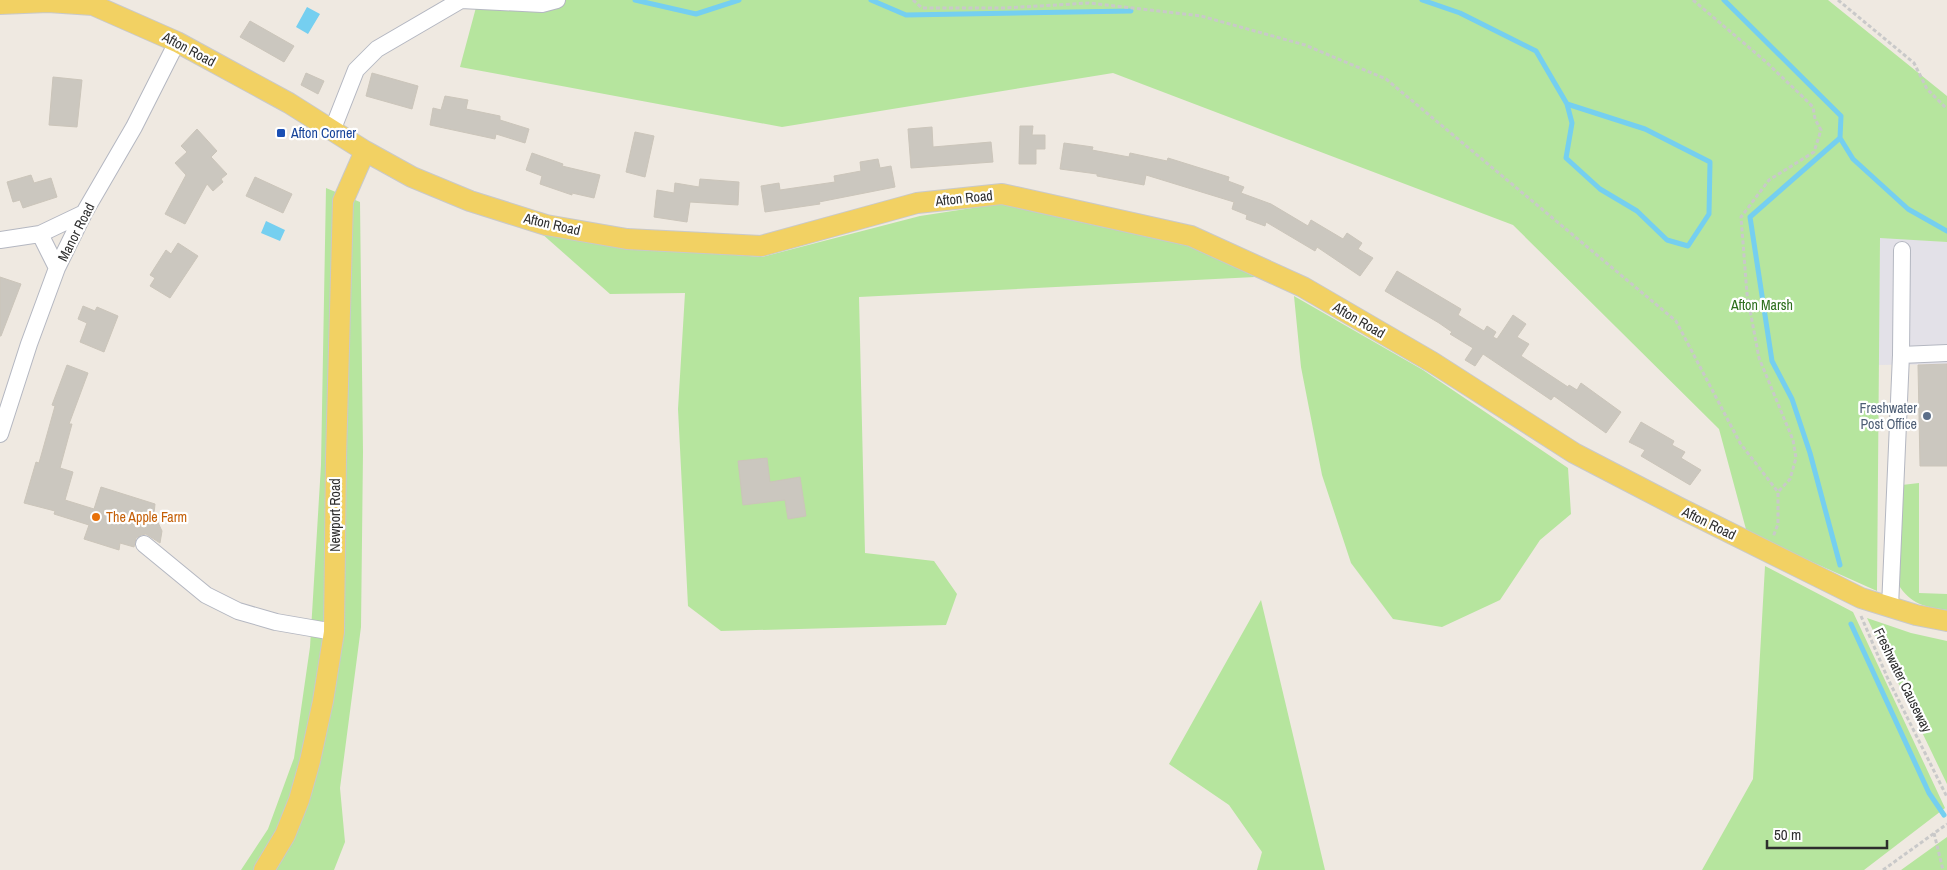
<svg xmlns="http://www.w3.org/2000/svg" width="1947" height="870" viewBox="0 0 1947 870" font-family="'Archivo Narrow',sans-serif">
<rect width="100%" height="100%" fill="#efe9e1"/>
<path fill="#e3e1e8" d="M1880 237 1947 242V364L1878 365Z"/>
<path fill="#b6e59e" d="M478 0H1828L1947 96V242L1880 238 1877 591 1747 533 1719 429 1513 225 1113 73 782 127 460 67Z
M326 188 360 202 363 452 361 627 340 788 345 842 334 870H241L268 829 294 758 310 647 321 465Z
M1005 203 1102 227 1186 242 1255 277 859 297 865 553 934 561 957 594 946 625 721 631 688 606 678 409 685 293 610 294 541 233 624 246 762 257 920 216Z
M1294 296 1423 370 1568 468 1571 514 1540 540 1500 600 1442 627 1393 619 1351 563 1322 475 1301 367Z
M1919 483V593L1947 594V610C1925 607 1910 604 1898 584L1902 485Z
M1765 566 1853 612 1945 808 1864 870H1702L1753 779Z
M1261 600 1325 870H1257L1262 852 1229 805 1169 764Z
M1867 618 1911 633 1947 641V784Z
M1947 837V870H1901Z"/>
<path fill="#75cff0" d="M307 7 320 14 308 34 296 27Z
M266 221 285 230 280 241 261 233Z"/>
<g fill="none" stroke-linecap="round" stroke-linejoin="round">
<path stroke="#75cff0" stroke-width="5" d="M635 0 696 14 739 0
M871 0 906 15 1131 11
M1422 0 1460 13 1536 51 1567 104 1572 123 1566 158 1600 189 1637 211 1667 240 1688 246 1709 214 1710 162 1645 129 1567 104
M1724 0 1841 116 1840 138 1750 217 1772 361 1792 399 1810 453 1840 565
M1840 138 1853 159 1908 209 1947 231
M1851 624 1929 793 1944 815"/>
</g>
<path fill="#cbc7bf" stroke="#cbc5ba" d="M250 21 294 46 284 62 240 37Z
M306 73 324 81 318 94 301 85Z
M372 73 418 86 412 109 366 96Z
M53 77 82 80 77 127 49 125Z
M445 96 468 100 466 109 500 116V120L529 129 525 143 496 134 495 139 430 125 433 108 441 110Z
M1020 126H1033L1032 135H1045V149H1036V164H1019Z
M932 127 933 147 991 142 993 162 911 168 908 129Z
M197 129 217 151 211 157 227 174 221 179 223 182 213 191 207 184 185 224 165 214 186 175 175 163 187 152 181 146Z
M635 132 654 136 645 177 626 172Z
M1064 143 1093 147 1092 150 1129 157 1130 153 1167 161 1168 158 1229 177 1228 181 1244 187 1241 193 1271 204 1308 226 1311 220 1343 239 1347 233 1362 243 1358 249 1373 258 1360 276 1317 247 1315 251 1266 222 1265 226 1246 219 1247 215 1232 209 1234 202 1146 175 1144 185 1097 176V174L1060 169Z
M532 153 563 164 562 166 600 175 594 198 572 193V195L540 184 542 176 526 170Z
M878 159 880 168 891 166 895 187 819 202 820 204 765 212 761 186 779 183 780 190 835 182 834 176 861 171 860 162Z
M31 175 34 183 51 178 57 197 23 208 20 200 13 202 7 182Z
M255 177 292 194 283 213 246 196Z
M700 179 739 182 738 205 690 202 687 222 654 217 657 190 674 193 675 183 699 187Z
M178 243 198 256 170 298 150 286 155 278 150 275 166 250 171 254Z
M1397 271 1461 309 1458 315 1484 331 1487 326 1496 332 1493 337 1497 339 1513 315 1526 324 1517 337 1529 344 1521 356 1568 387 1569 385 1577 390 1581 383 1621 412 1606 433 1554 396 1551 400 1483 354 1475 366 1465 360 1473 348 1450 334 1452 332 1439 323 1385 291Z
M0 277 21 284 1 336H0Z
M83 306 95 311 97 307 118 316 104 352 80 342 87 323 78 319Z
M1947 364V466H1920L1918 365Z
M67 365 88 373 69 424H72L60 468 73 472 65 500 94 509 101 487 155 504 154 514 162 531 160 543 146 534 141 535 136 538 134 547 120 543 119 550 84 539 89 525 54 514 55 511 24 503 36 462 39 463 55 406 52 405Z
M1641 422 1674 441 1672 445 1685 452 1681 458 1701 470 1690 485 1641 456 1645 450 1629 442Z
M767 458 770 482 800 477 806 516 788 519 785 500 743 505 738 461Z"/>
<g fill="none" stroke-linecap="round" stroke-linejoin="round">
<g stroke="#b4b7c1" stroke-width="18">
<path id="minor" d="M332 131 356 70 377 49 461 0 542 4 557 0
M40 234 57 268
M0 240 40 234 84 213
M1901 355 1902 250
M0 434 29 344 57 268 84 213 134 127 177 42
M144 544 206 595 238 611 276 622 334 632
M1890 607 1901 355 1947 353"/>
</g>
<g stroke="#c9c9c9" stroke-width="22">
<path id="major" d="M0 4 48 2 93 5 177 42 289 103 365 151 412 177 470 201 546 225 627 239 761 246 917 203 1002 194 1191 236 1303 287 1432 362 1574 453 1678 507 1861 598 1916 615 1947 621
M264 870 285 835 299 800 310 761 323 701 334 632 336 458 343 201 365 151"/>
</g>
<path stroke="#c9c9c9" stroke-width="3" stroke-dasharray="4 2.5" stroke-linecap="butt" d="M913 0 922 8H1005L1089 3 1201 16 1305 45 1386 79 1676 321 1740 443 1778 492
M1693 0 1765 61 1803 97 1813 107 1815 119 1821 130 1814 152 1769 180 1741 217 1747 294 1759 358 1793 440 1796 458 1790 479 1778 492V524L1773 537
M1838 0 1914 63 1927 89 1947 109
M1861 616 1888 679 1947 797
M1934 833 1943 870
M1883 870 1947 824"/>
<use href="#minor" stroke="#fff" stroke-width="16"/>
<use href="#major" stroke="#f2d163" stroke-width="20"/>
</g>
<rect fill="#1a4fb4" stroke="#fff" stroke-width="2" x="276" y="128" width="10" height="10" rx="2.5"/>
<circle fill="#5c6f8a" stroke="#fff" stroke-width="2" cx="1927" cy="416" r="5"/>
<circle fill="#e8710a" stroke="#fff" stroke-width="2" cx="96" cy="517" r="5"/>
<g text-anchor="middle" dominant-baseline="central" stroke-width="4.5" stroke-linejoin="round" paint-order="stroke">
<g font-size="14" fill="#2e2e2e" stroke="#fff">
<text transform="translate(189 49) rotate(28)">Afton Road</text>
<text transform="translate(964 198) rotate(-6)">Afton Road</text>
<text transform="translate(552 224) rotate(13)">Afton Road</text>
<text transform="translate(76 232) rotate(-63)">Manor Road</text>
<text transform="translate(1359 320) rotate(30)">Afton Road</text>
<text transform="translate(335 515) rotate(-90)">Newport Road</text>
<text transform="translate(1709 523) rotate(26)">Afton Road</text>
<text transform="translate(1903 680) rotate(64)">Freshwater Causeway</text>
</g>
<g font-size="14" fill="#164399" stroke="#fff" text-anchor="start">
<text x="291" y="133">Afton Corner</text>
</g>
<g font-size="14" fill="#2c6e1b" stroke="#fff">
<text x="1762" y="305">Afton Marsh</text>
</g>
<g font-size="14" fill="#4e5e75" stroke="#fff" text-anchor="end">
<text x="1917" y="408">Freshwater<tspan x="1917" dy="16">Post Office</tspan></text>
</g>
<g font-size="14" fill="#c56008" stroke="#fff" text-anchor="start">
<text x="106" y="517">The Apple Farm</text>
</g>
</g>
<path d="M1767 840v8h120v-8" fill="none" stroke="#2e2e2e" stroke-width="2.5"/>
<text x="1774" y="840" font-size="15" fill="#2e2e2e" stroke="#ffffff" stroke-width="4" paint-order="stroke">50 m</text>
</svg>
